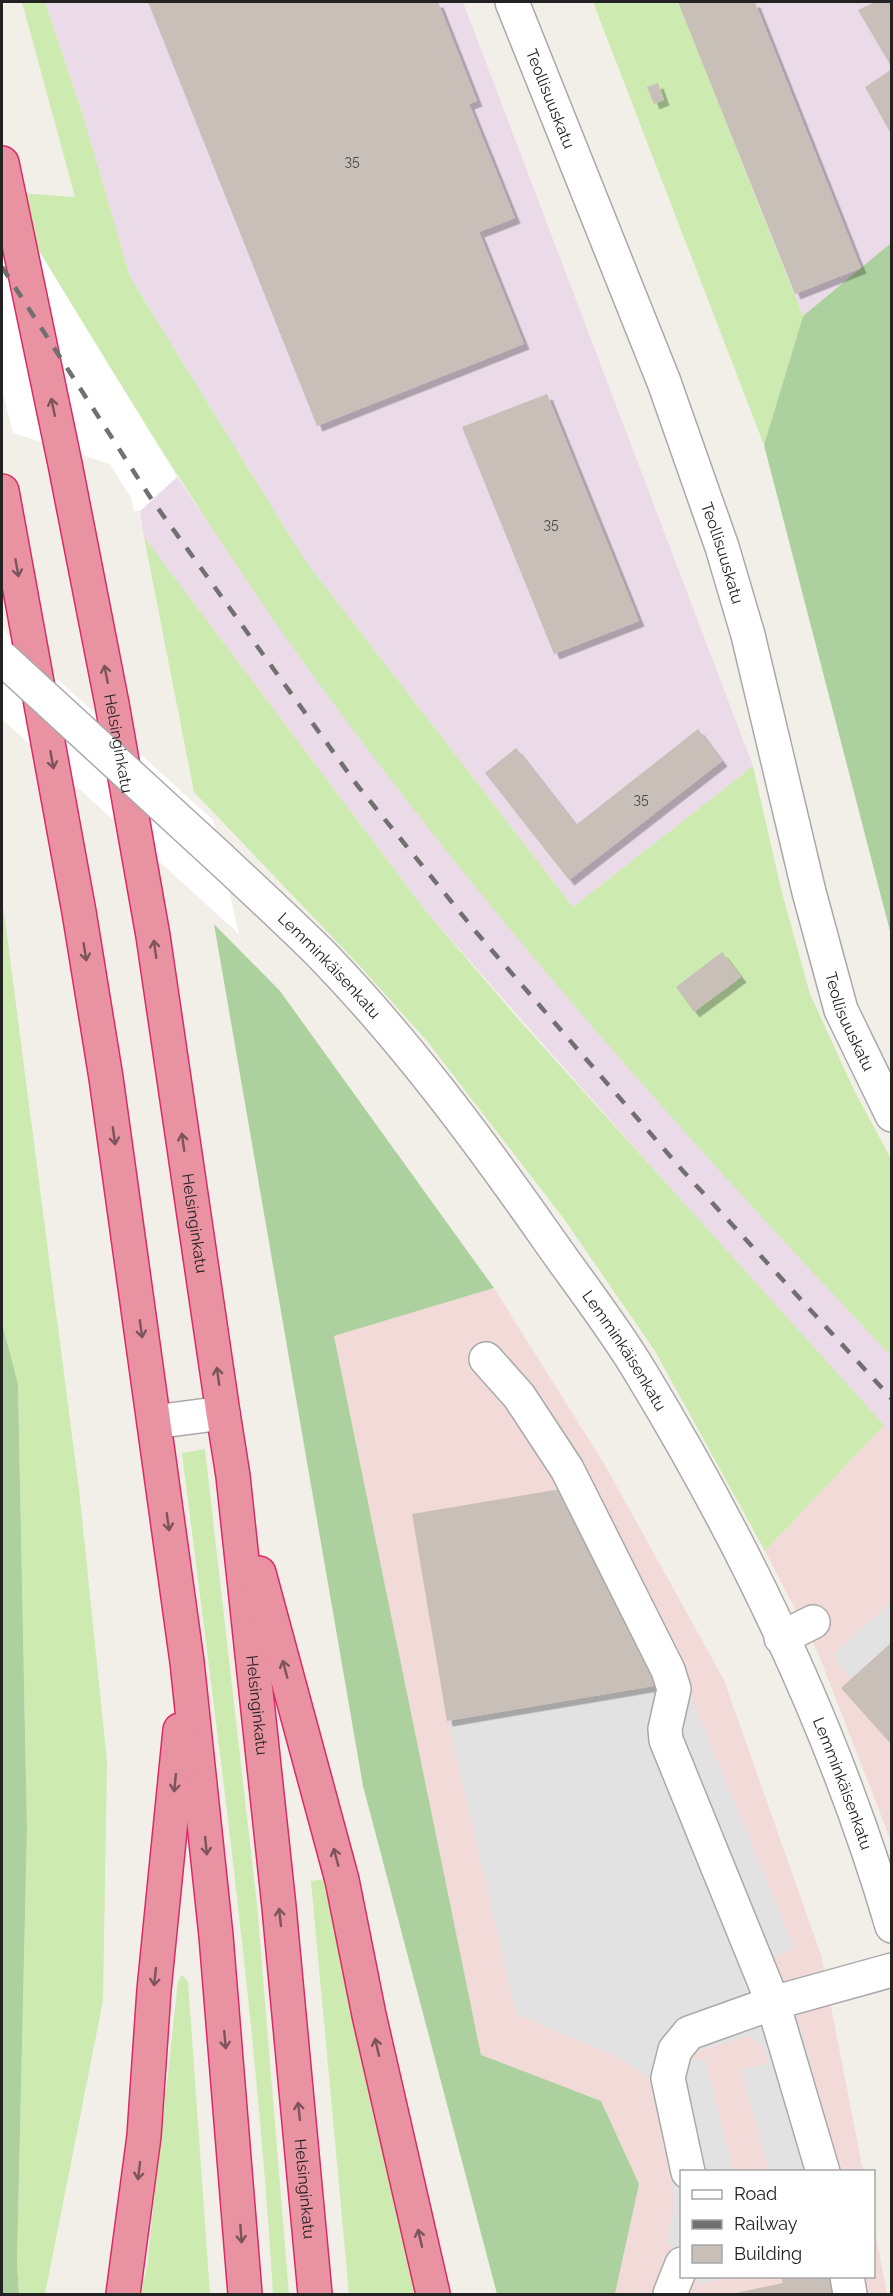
<svg xmlns="http://www.w3.org/2000/svg" width="893" height="2296" viewBox="0 0 893 2296" font-family="Raleway,sans-serif">
<defs>
<filter id="shadow"><feDropShadow dx="5.5" dy="5.5" stdDeviation="0" flood-color="#0004"/></filter>
</defs>
<rect width="100%" height="100%" fill="#f2efe9"/>
<path fill="#f2dad9" d="M494 1288 606 1467 724 1680 821 1955 863 2171 682 2172V2276H874V2225L887 2294H615L639 2184 601 2101 481 2056 334 1336Z
M884 1425 892 1433 891 1841 818 1653 765 1551Z"/>
<path fill="#ebdbe8" d="M45 2H463L753 766 573 907 304 559 130 277 83 115Z
M678 2H891V243L803 316Z
M177 477 322 688 464 872 653 1096 891 1356V1433L792 1326 425 910 144 537 140 511Z"/>
<path fill="#cdebb0" d="M22 2H45L83 115 130 277 304 559 573 907 753 766 781 889 810 994 854 1090 891 1159V1356C691 1144 495 925 322 688 206 529 106 360 2 192L75 197Z
M593 2H678L803 316 764 445Z
M144 537 425 910 519 1020 884 1425 765 1551 655 1351 564 1219 427 1041 358 964 194 792Z
M2 897 79 1489 107 1761 103 2001 45 2294H19L17 2262 27 1829 18 1384 2 1323Z
M205 1449 257 1905 289 2294H273C256 2013 217 1733 182 1453Z
M325 1879 408 2260 416 2294H349L311 1881Z
M182 1975 188 1981 210 2294H141L147 2266 178 1981Z"/>
<path fill="#add19e" d="M891 243V935L764 445 803 316Z
M214 924 280 991 494 1288 334 1336 481 2055 601 2101 639 2184 615 2294H497L363 1786Z
M2 1323 18 1384 27 1829 17 2262 19 2294H2Z"/>
<path fill="#e2e2e2" d="M891 1602V1642L850 1679 832 1655Z
M685 1681 794 1948 772 1958 803 2034 837 2171H769L741 2069 768 2064 763 2048 749 2036 683 2056 684 2061 705 2059 733 2171 682 2172 681 2260 668 2242 674 2205 670 2158 650 2079 620 2058 516 2014 448 1721Z
M694 2277H733L700 2284Z"/>
<path fill="#fff" d="M2 190 177 477 140 511H134L131 498 110 464 13 433 2 389Z
M2 629 213 820 239 934 2 719Z"/>
<path fill="#c7bfb8" filter="url(#shadow)" d="M148 2H438L477 101 469 104 515 218 479 232 524 344 317 426Z
M678 2H755L861 268 795 294Z
M875 2H892V68L858 10Z
M892 69V136L865 87Z
M658 83 664 100 654 104 647 87Z
M547 394 639 621 554 654 462 427Z
M698 729 722 761 569 880 485 773 516 748 576 825Z
M722 952 741 977 694 1012 676 987Z
M567 1488 665 1684 447 1721 412 1514Z
M892 1642V1745L841 1688Z
M781 2276H837L841 2294H731L783 2283Z"/>
<g fill="none" stroke-linecap="round" stroke-linejoin="round">
<g stroke="#a9a9a9" stroke-width="36">
<g id="minor">
<path id="s1" d="M512 2 664 382 722 547 748 635 809 892 841 1010 892 1115"/>
<path id="s2" d="M221 859C255 891 290 923 323 956 406 1042 478 1139 546 1236 578 1282 613 1326 641 1373 746 1546 835 1732 892 1926"/>
<path d="M486 1359 519 1396 567 1469 668 1670 674 1689 665 1729 666 1740 773 2003 823 2172"/>
<path d="M154 1422 223 1413"/>
<path d="M781 1638 813 1622"/>
<path d="M688 2172 668 2078 675 2050 689 2033 773 2003 892 1970"/>
<path d="M847 2276 850 2294"/>
<path d="M670 2294 682 2264"/>
</g>
</g>
<g stroke="#dc2a67" stroke-width="36">
<g id="highway">
<path id="s3" d="M2 163 65 464 112 704 153 936 223 1413 233 1476 279 1907 315 2294"/>
<path d="M2 491 79 912 106 1078 187 1662 216 1936 245 2294"/>
<path d="M259 1573 342 1880 369 2015 433 2294"/>
<path d="M123 2294 144 2136 154 1990 180 1730"/>
</g>
</g>
<use href="#minor" stroke="#fff" stroke-width="33"/>
<use href="#highway" stroke="#e892a2" stroke-width="33"/>
<path stroke="#707070" stroke-width="4.5" stroke-dasharray="12 12" stroke-linecap="butt" d="M2 267 152 500 357 785 476 932 683 1171 892 1399"/>
<g stroke="#a9a9a9" stroke-width="36" stroke-linecap="butt">
<path id="minor-bridge" d="M2 658 221 859"/>
</g>
<use href="#minor-bridge" stroke="#fff" stroke-width="33"/>
</g>
<defs><path id="oneway-shaft" d="M-6 0H5M1.5-3L5.5 0L1.5 3" fill="none" stroke-width="1.6" stroke-linecap="round" stroke-linejoin="round" transform="scale(1.5)"/></defs>
<g stroke="#7b545c">
<use href="#oneway-shaft" transform="translate(53 407) rotate(-102)"/>
<use href="#oneway-shaft" transform="translate(17 568) rotate(80)"/>
<use href="#oneway-shaft" transform="translate(106 674) rotate(-101)"/>
<use href="#oneway-shaft" transform="translate(52 760) rotate(80)"/>
<use href="#oneway-shaft" transform="translate(155 949) rotate(-98)"/>
<use href="#oneway-shaft" transform="translate(85 952) rotate(81)"/>
<use href="#oneway-shaft" transform="translate(114 1136) rotate(82)"/>
<use href="#oneway-shaft" transform="translate(183 1142) rotate(-98)"/>
<use href="#oneway-shaft" transform="translate(141 1329) rotate(82)"/>
<use href="#oneway-shaft" transform="translate(218 1376) rotate(-98)"/>
<use href="#oneway-shaft" transform="translate(168 1522) rotate(82)"/>
<use href="#oneway-shaft" transform="translate(285 1669) rotate(-105)"/>
<use href="#oneway-shaft" transform="translate(175 1783) rotate(96)"/>
<use href="#oneway-shaft" transform="translate(206 1846) rotate(84)"/>
<use href="#oneway-shaft" transform="translate(336 1857) rotate(-105)"/>
<use href="#oneway-shaft" transform="translate(280 1917) rotate(-96)"/>
<use href="#oneway-shaft" transform="translate(155 1977) rotate(96)"/>
<use href="#oneway-shaft" transform="translate(225 2040) rotate(85)"/>
<use href="#oneway-shaft" transform="translate(377 2047) rotate(-103)"/>
<use href="#oneway-shaft" transform="translate(299 2111) rotate(-96)"/>
<use href="#oneway-shaft" transform="translate(139 2171) rotate(97)"/>
<use href="#oneway-shaft" transform="translate(241 2234) rotate(86)"/>
<use href="#oneway-shaft" transform="translate(420 2238) rotate(-103)"/>
</g>
<g text-anchor="middle" dominant-baseline="central" stroke-width="6" stroke-linejoin="round" paint-order="stroke">
<g font-size="14" fill="#4b4948">
<text x="352" y="161">35</text>
<text x="551" y="524">35</text>
<text x="641" y="799">35</text>
</g>
<g font-size="16" fill="#222" stroke="#fff">
<text stroke="none"><textPath href="#s1" startOffset="104">Teollisuuskatu</textPath></text>
<text stroke="none"><textPath href="#s1" startOffset="590">Teollisuuskatu</textPath></text>
<text stroke="none"><textPath href="#s3" startOffset="592">Helsinginkatu</textPath></text>
<text stroke="none"><textPath href="#s2" startOffset="152">Lemminkäisenkatu</textPath></text>
<text stroke="none"><textPath href="#s1" startOffset="1076">Teollisuuskatu</textPath></text>
<text stroke="none"><textPath href="#s3" startOffset="1078">Helsinginkatu</textPath></text>
<text stroke="none"><textPath href="#s2" startOffset="638">Lemminkäisenkatu</textPath></text>
<text stroke="none"><textPath href="#s3" startOffset="1564">Helsinginkatu</textPath></text>
<text stroke="none"><textPath href="#s2" startOffset="1124">Lemminkäisenkatu</textPath></text>
<text stroke="none"><textPath href="#s3" startOffset="2050">Helsinginkatu</textPath></text>
</g>
</g>
<rect width="893" height="2296" fill="none" stroke="#222222" stroke-width="6"/>
<rect x="680" y="2170" width="195" height="108" fill="#ffffff" stroke="#a7a7a7" stroke-width="1.5"/>
<rect x="692" y="2190" width="30" height="9" fill="#ffffff" stroke="#a7a7a7" stroke-width="1.5"/>
<text x="734" y="2200" font-size="18" fill="#222222">Road</text>
<rect x="692" y="2220" width="30" height="9" fill="#707070" stroke="#a7a7a7" stroke-width="1.5"/>
<text x="734" y="2230" font-size="18" fill="#222222">Railway</text>
<rect x="692" y="2245" width="30" height="18" fill="#c7bfb8" stroke="#a7a7a7" stroke-width="1.5"/>
<text x="734" y="2260" font-size="18" fill="#222222">Building</text>
</svg>
